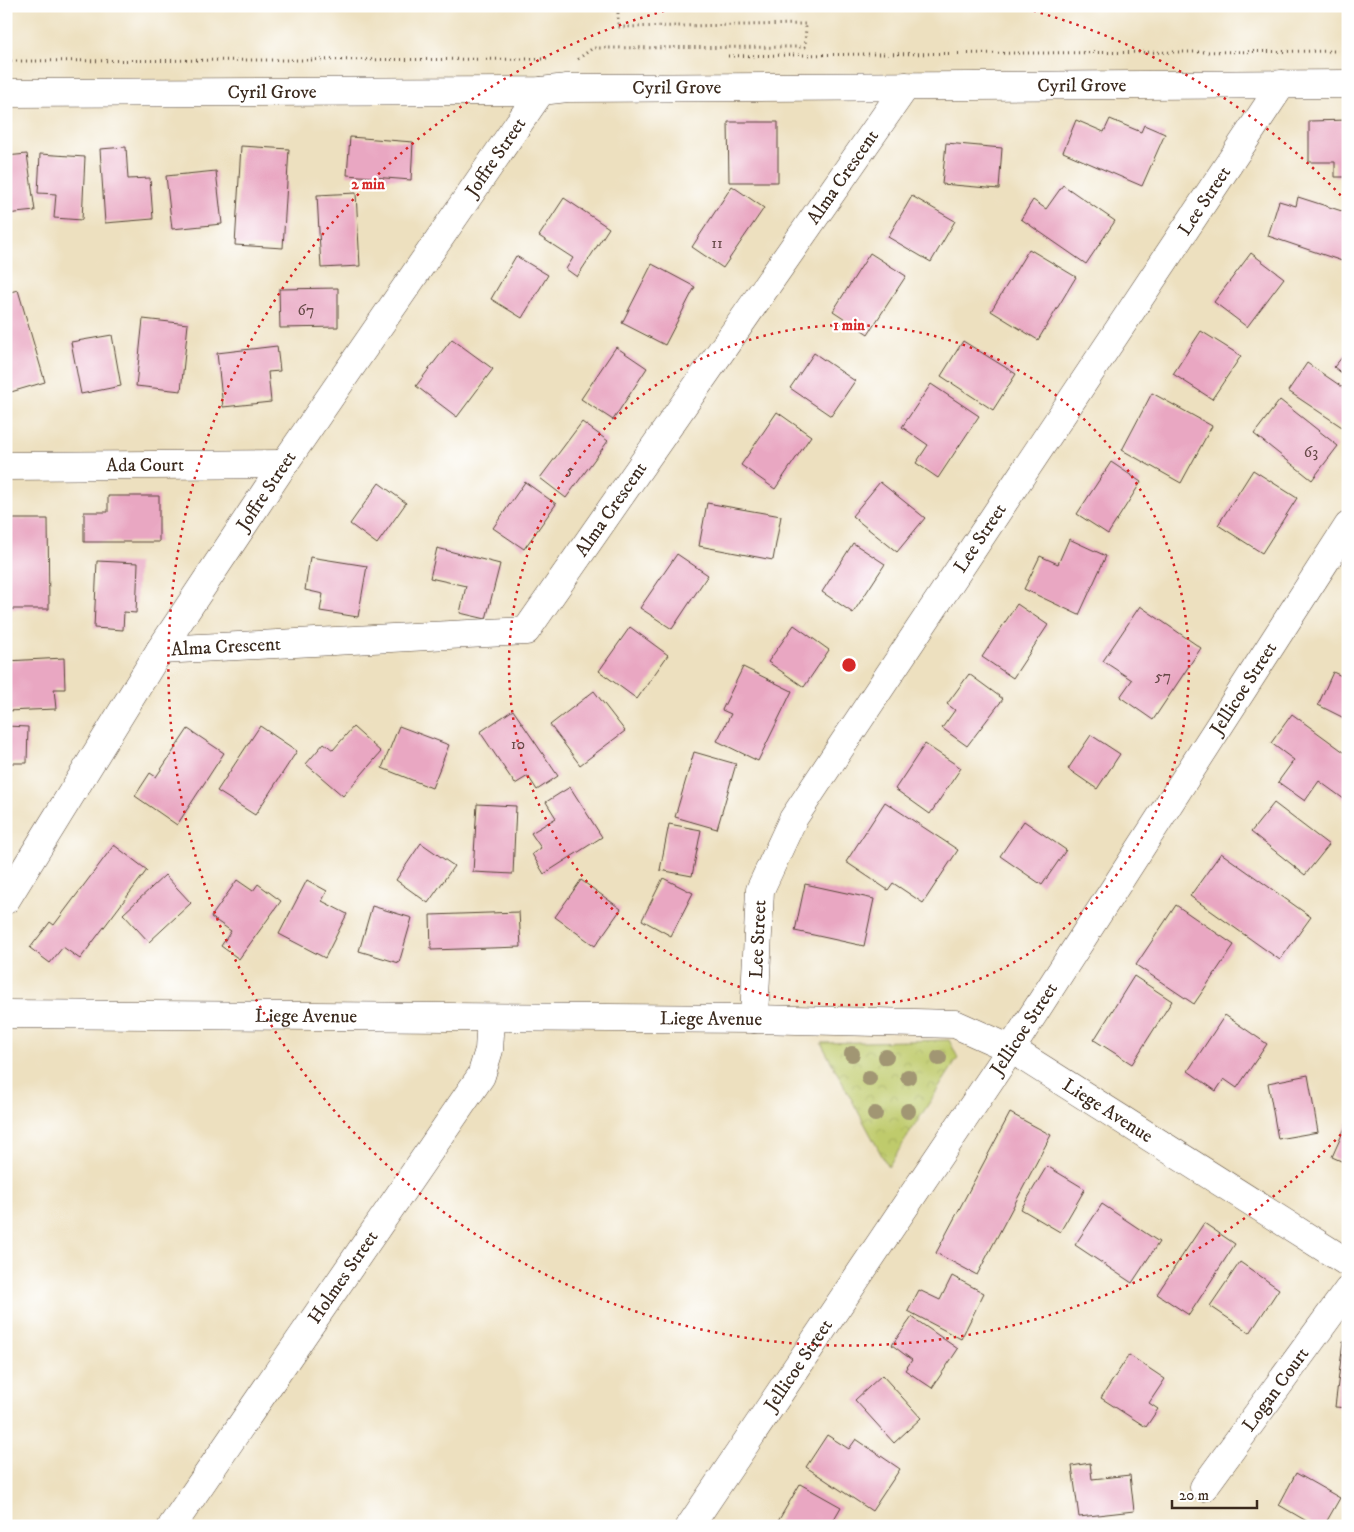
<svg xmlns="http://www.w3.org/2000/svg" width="1354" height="1532" viewBox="0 0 1354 1532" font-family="'IM FELL DW Pica',serif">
<defs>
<pattern id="park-crowns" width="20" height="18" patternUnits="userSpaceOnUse" patternTransform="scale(1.25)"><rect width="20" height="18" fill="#bfcb6c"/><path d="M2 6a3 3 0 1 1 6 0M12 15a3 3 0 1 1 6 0" fill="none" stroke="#a5ae5d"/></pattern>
</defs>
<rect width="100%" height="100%" fill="#fff"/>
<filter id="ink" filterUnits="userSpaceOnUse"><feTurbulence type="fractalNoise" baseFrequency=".02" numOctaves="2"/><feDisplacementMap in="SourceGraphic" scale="10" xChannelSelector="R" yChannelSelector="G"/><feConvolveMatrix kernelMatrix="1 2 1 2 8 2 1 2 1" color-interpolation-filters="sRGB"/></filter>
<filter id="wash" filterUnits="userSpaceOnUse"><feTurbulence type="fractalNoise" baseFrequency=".0096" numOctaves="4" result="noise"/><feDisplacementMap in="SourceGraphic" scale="20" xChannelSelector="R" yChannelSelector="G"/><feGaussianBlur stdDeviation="1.12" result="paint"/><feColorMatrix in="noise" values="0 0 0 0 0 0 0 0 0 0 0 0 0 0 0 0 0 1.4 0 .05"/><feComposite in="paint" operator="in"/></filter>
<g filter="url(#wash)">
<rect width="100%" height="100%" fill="#ede0bf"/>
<path fill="url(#park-crowns)" stroke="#7d7a45" d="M949 1040 958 1058 888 1167 821 1043Z"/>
<g id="blocks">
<path fill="#e9a7c2" d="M1110 119 1141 132 1144 125 1165 134 1142 186 1063 152 1076 120 1104 132Z
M1348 120V177H1335V162H1309V121Z
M728 122H778V182H729Z
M350 137 413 142 411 180 347 175Z
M946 143 1002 148 999 189 942 184Z
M241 146 289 149 283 248 235 245Z
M126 147 128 179 150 178 153 219 105 223 100 149Z
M27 154 35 211 6 214V156Z
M40 154 85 157 82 220 54 218 56 194 38 193Z
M216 171 222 224 172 229 166 176Z
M1063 185 1115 221 1086 264 1021 219 1033 200 1046 209Z
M732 186 764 208 723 268 692 247Z
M356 193 360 266 321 268 317 195Z
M912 196 955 221 931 262 888 237Z
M1298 197 1348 213V244L1342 261 1268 236 1279 201 1296 206Z
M564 198 609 228 577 277 566 269 573 258 539 236Z
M1029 249 1076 277 1038 340 991 311Z
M870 253 906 276 868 334 833 311Z
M1251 253 1284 278 1247 327 1214 302Z
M516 256 548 275 522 318 491 299Z
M652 264 695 287 665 345 622 323Z
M338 288V327L280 328 279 289Z
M18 290 45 382 11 392 6 377V293Z
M143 319 188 324 181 391 136 386Z
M1201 331 1241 356 1212 399 1173 374Z
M112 335 121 386 81 394 71 342Z
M452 339 493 369 457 417 416 386Z
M963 341 1016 374 993 410 941 376Z
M277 346 280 371 268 372 271 402 223 407 217 353Z
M616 347 647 368 613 420 581 399Z
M1348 350V378L1334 367Z
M814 353 855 381 831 416 790 388Z
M1307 363 1348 391V418L1342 427 1288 391Z
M931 384 979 416 938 478 916 463 928 445 902 427Z
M1152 393 1212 426 1181 483 1122 450Z
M1280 400 1338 446 1312 480 1254 434Z
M777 412 811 436 775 489 741 465Z
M582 422 608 441 566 498 540 478Z
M1111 462 1141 482 1108 534 1077 514Z
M1253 470 1297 498 1262 553 1218 525Z
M525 482 556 504 524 549 493 528Z
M880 482 925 518 897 552 852 516Z
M379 483 406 503 377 544 350 524Z
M108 496H159V542H84V512H108Z
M707 503 781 516 773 560 699 546Z
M6 519H48L49 609H6Z
M1069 539 1106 556 1079 615 1024 589 1040 556 1058 564Z
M853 543 885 564 853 613 822 592Z
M437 548 500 564 486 619 460 613 466 586 430 578Z
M677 554 708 575 672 629 640 608Z
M310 557 367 566 358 617 320 611 323 594 305 590Z
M97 561 138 563 136 613 124 612 123 630 94 628Z
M1017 604 1048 625 1013 678 982 657Z
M1140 606 1201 648 1153 720 1120 697 1132 680 1103 661Z
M794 625 829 650 804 687 768 662Z
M630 627 668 655 637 699 599 671Z
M1348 653V664L1343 661Z
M64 658 65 689H54L56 709 6 711V661Z
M743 667 792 691 758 761 717 741 731 714 722 710Z
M1333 672 1348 679V720L1318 705Z
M969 674 1003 699 967 746 942 728 955 710 947 704Z
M594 691 625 731 580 765 550 725Z
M513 710 558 776 537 790 528 776 515 784 480 732Z
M1292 714 1348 755V802L1319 781 1305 801 1278 782 1294 760 1271 743Z
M6 726 28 727 27 763H6Z
M260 726 297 751 255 815 217 791Z
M399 726 449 745 432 788 382 768Z
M353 727 381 752 343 796 306 764 324 743 333 750Z
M188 729 224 753 177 825 135 796 150 773 156 777Z
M1091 735 1120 754 1097 789 1068 769Z
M925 744 961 768 930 814 895 789Z
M694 752 736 764 717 829 675 817Z
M570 787 602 837 544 874 532 854 541 848 531 833 556 818 546 802Z
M885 802 958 850 923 903 893 883 888 890 846 862Z
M1274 803 1329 845 1305 875 1251 832Z
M477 804 516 806 513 874 473 872Z
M1024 821 1066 850 1042 885 1000 856Z
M669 824 701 830 692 876 660 870Z
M421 843 454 866 428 903 396 880Z
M114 845 147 870 80 959 63 947 50 963 30 948 50 922 54 925Z
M1221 853 1311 917 1280 960 1190 896Z
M165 875 191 903 149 942 123 914Z
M663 878 693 893 671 936 642 920Z
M237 880 253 891 258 884 281 901 239 959 221 946 231 931 211 917Z
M307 880 327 891 322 901 347 914 325 958 279 934Z
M581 880 621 909 595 946 555 917Z
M805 884 874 899 864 946 795 931Z
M1176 905 1234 945 1194 1004 1136 965Z
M372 906 412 918 399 963 359 951Z
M519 912 521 947 431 950 430 915Z
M1134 976 1172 1001 1132 1064 1094 1040Z
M1225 1015 1267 1044 1237 1088 1224 1079 1216 1091 1188 1071Z
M1308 1075 1318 1132 1278 1139 1268 1083Z
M1010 1113 1051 1135 977 1275 936 1253Z
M1348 1121V1164L1332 1157Z
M1047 1166 1085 1189 1060 1232 1021 1209Z
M1102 1204 1159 1242 1132 1283 1075 1245Z
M1204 1223 1235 1244 1189 1315 1157 1294Z
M1240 1262 1279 1289 1250 1333 1210 1306Z
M952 1276 984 1293 961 1339 908 1311 919 1290 940 1300Z
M912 1317 958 1349 932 1388 905 1370 912 1360 892 1345Z
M1343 1342H1348V1408L1335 1407Z
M1129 1355 1165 1379 1149 1403 1158 1409 1146 1427 1101 1398Z
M882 1375 921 1418 894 1443 855 1400Z
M827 1435 849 1449 856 1439 900 1469 872 1511 806 1467Z
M1090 1463 1092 1479 1130 1475 1134 1511 1079 1517 1072 1466Z
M1296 1473 1340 1498 1324 1526H1315L1279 1505Z
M800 1484 841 1507 830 1526H782L777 1523Z
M1348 1516V1526H1342Z"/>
</g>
</g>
<g filter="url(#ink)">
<use href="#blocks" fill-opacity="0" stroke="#564536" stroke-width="1"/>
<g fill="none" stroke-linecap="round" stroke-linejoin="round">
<g stroke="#564536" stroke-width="29">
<g id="minor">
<path id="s1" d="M6 93 541 91 567 88 1348 84"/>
<path id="s2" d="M6 466 284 464"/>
<path id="s3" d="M160 650 526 631 906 86"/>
<path id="s4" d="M6 900 160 650 284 464 541 91"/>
<path id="s5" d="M6 1014 754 1019 955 1024 1011 1049 1348 1263"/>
<path id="s6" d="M754 1019 760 890 793 819 1282 84"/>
<path id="s7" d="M1204 1487 1348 1290"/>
<path id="s8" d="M172 1526 481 1076 489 1050 491 1018"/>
<path id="s9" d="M690 1526 1011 1049 1348 526"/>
</g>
</g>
<path stroke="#564536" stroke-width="3" stroke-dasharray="1 4" stroke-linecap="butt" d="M728 56 871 54 1348 51
M578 59 593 48 805 47 806 24 618 27V6
M6 61 551 59"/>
<use href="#minor" stroke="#fff" stroke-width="28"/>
</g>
<g fill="#a19673">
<circle cx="852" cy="1054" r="8"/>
<circle cx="886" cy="1057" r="8"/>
<circle cx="939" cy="1058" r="8"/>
<circle cx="908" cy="1077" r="8"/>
<circle cx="869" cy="1078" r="8"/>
<circle cx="908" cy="1111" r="8"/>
<circle cx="875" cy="1114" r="8"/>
</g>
</g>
<g fill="none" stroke="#d62828" stroke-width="2.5" stroke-dasharray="2.5 5">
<circle cx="849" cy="665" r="340"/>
<path d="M1346 1129A680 680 0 1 1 679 7M1019 7A680 680 0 0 1 1346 201"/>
</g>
<g text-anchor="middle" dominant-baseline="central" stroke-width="4.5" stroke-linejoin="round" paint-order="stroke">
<g font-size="16" fill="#664947">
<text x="717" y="243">11</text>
<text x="306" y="310">67</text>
<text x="1311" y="452">63</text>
<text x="570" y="470">5</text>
<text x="1163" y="676">57</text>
<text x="518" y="744">10</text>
</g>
<g font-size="19" fill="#3b2a1e" stroke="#fff">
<text stroke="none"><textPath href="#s1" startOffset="1076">Cyril Grove</textPath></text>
<text stroke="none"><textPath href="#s1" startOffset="671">Cyril Grove</textPath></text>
<text stroke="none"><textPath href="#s1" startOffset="266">Cyril Grove</textPath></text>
<text stroke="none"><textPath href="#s4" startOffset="890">Joffre Street</textPath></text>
<text stroke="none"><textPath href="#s3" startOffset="920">Alma Crescent</textPath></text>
<text stroke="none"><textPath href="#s6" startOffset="950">Lee Street</textPath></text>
<text stroke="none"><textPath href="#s2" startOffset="139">Ada Court</textPath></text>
<text stroke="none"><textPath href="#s4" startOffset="485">Joffre Street</textPath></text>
<text stroke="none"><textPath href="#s3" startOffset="515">Alma Crescent</textPath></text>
<text stroke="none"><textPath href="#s6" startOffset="545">Lee Street</textPath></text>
<text stroke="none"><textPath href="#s3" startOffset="66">Alma Crescent</textPath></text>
<text stroke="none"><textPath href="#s9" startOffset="1004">Jellicoe Street</textPath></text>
<text stroke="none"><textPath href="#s6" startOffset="80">Lee Street</textPath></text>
<text stroke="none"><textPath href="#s5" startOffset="300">Liege Avenue</textPath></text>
<text stroke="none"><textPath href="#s5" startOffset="705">Liege Avenue</textPath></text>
<text stroke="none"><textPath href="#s9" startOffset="599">Jellicoe Street</textPath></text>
<text stroke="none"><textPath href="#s5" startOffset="1125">Liege Avenue</textPath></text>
<text stroke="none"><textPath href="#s8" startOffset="302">Holmes Street</textPath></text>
<text stroke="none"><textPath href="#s9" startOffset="194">Jellicoe Street</textPath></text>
<text stroke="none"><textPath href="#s7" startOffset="121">Logan Court</textPath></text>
</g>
</g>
<circle cx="849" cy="665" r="8" fill="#d62828" stroke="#fff" stroke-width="2.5"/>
<g font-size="15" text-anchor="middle" font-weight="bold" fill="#d62828" stroke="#fff" stroke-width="4.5" stroke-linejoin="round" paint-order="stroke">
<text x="368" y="189">2 min</text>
<text x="849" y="330">1 min</text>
</g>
<rect width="1354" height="1532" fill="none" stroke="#fff" stroke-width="25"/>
<path d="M1172 1500v8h85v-8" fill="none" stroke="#3b2a1e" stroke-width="2.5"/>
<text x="1179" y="1500" font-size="15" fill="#3b2a1e" stroke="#ffffff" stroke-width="4" paint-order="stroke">20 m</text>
</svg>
